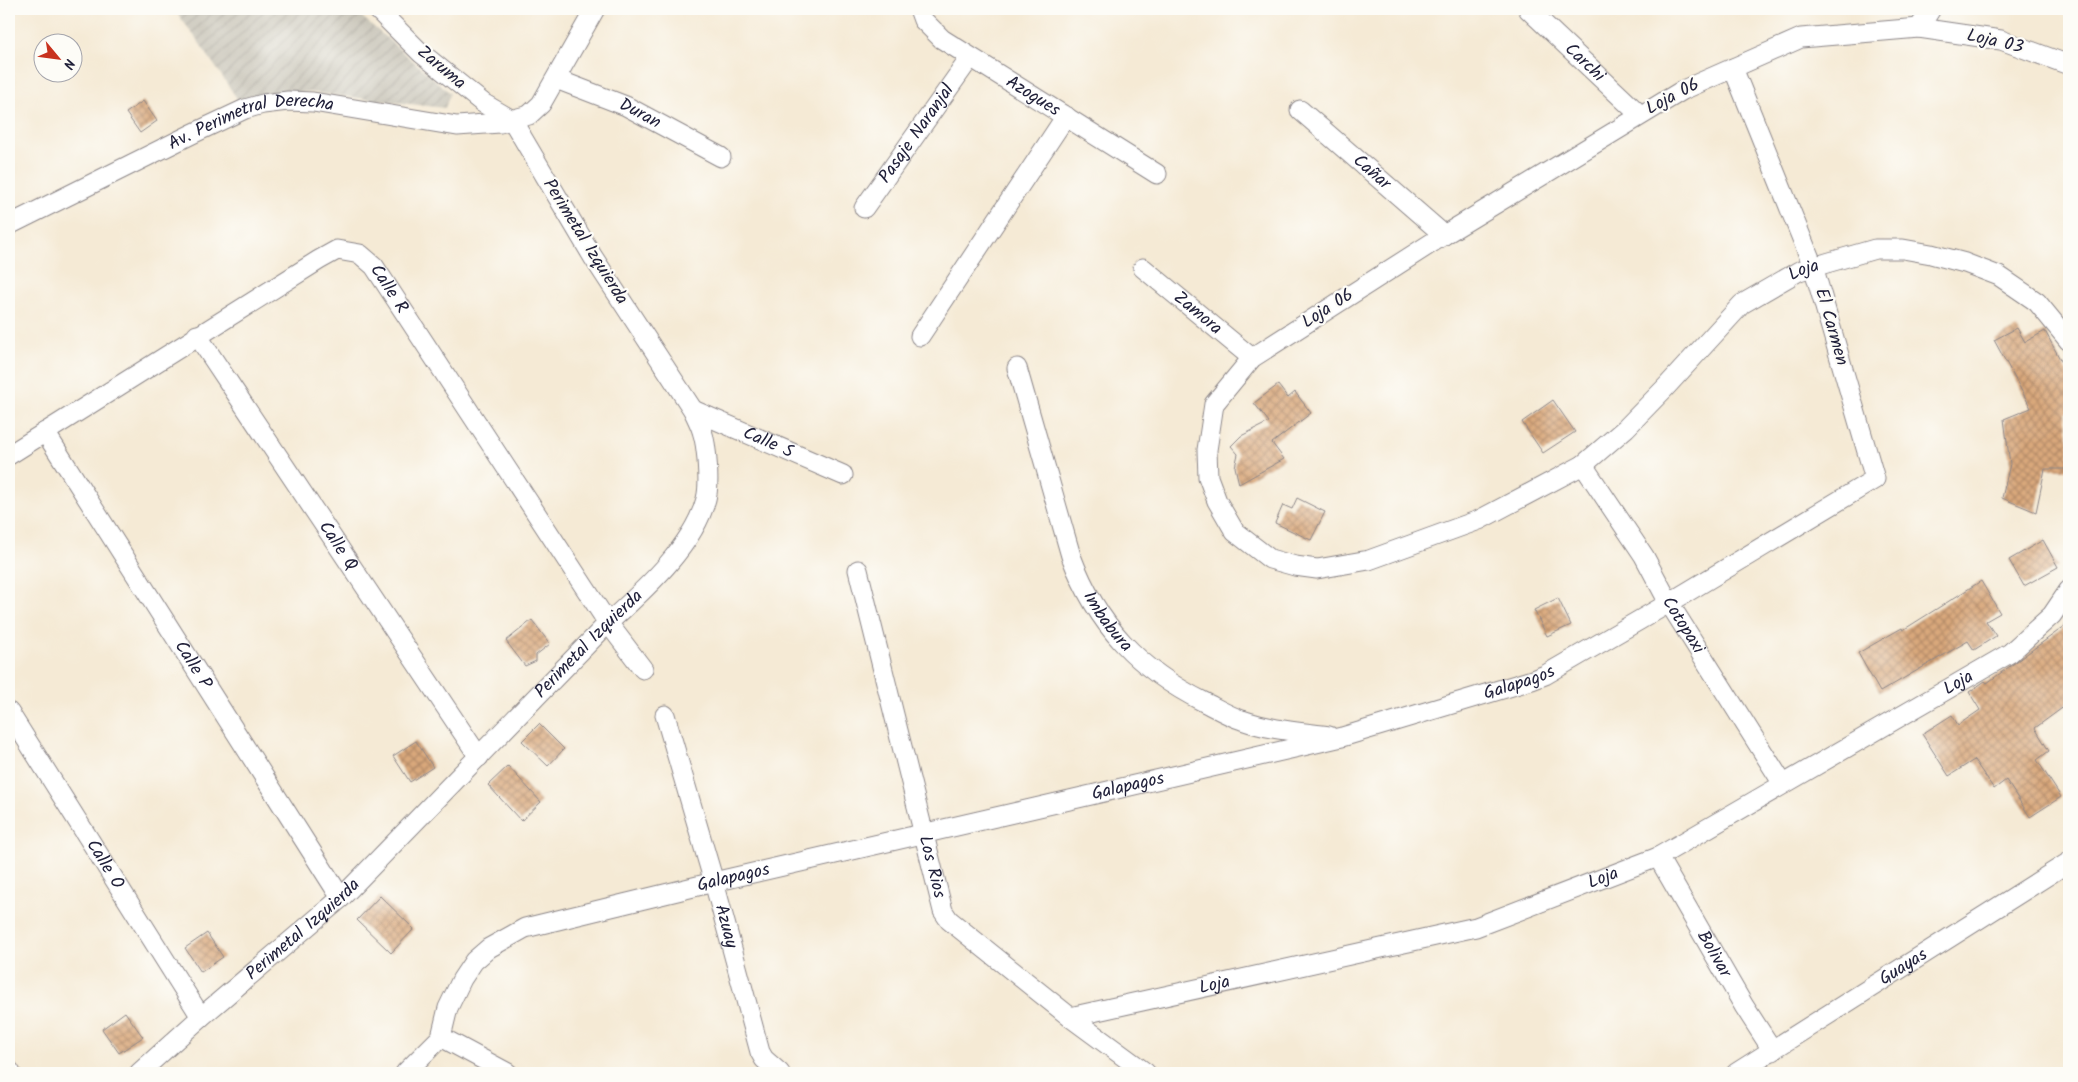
<svg xmlns="http://www.w3.org/2000/svg" width="2078" height="1082" viewBox="0 0 2078 1082" font-family="Kalam,sans-serif">
<defs>
<pattern id="industrial-furrows" width="10" height="10" patternUnits="userSpaceOnUse" patternTransform="scale(1.25)"><rect width="10" height="10" fill="#c8c4b8"/><path d="M-1 1l2-2M0 10L10 0M9 11l2-2" fill="none" stroke="#aca89f"/></pattern>
<pattern id="building-cross-hatch" width="8" height="8" patternUnits="userSpaceOnUse" patternTransform="scale(1.25)"><rect width="8" height="8" fill="#d9a87b"/><path d="M0 0l8 8M0 8l8-8" fill="none" stroke="#b08866"/></pattern>
</defs>
<rect width="100%" height="100%" fill="#fdfcf7"/>
<filter id="ink" filterUnits="userSpaceOnUse"><feTurbulence type="fractalNoise" baseFrequency=".02" numOctaves="2"/><feDisplacementMap in="SourceGraphic" scale="10" xChannelSelector="R" yChannelSelector="G"/><feConvolveMatrix kernelMatrix="1 2 1 2 8 2 1 2 1" color-interpolation-filters="sRGB"/></filter>
<filter id="wash" filterUnits="userSpaceOnUse"><feTurbulence type="fractalNoise" baseFrequency=".0096" numOctaves="4" result="noise"/><feDisplacementMap in="SourceGraphic" scale="20" xChannelSelector="R" yChannelSelector="G"/><feGaussianBlur stdDeviation="1.12" result="paint"/><feColorMatrix in="noise" values="0 0 0 0 0 0 0 0 0 0 0 0 0 0 0 0 0 1.4 0 .05"/><feComposite in="paint" operator="in"/></filter>
<g filter="url(#wash)">
<rect width="100%" height="100%" fill="#f5ead5"/>
<path fill="url(#industrial-furrows)" d="M174 9H353L450 93 445 108 307 92 238 100 198 41Z"/>
<g id="blocks">
<path fill="url(#building-cross-hatch)" d="M143 101 157 121 140 133 126 113Z
M2017 328 2025 342 2045 331 2069 376V411L2065 413 2069 441V469H2045L2036 512 2002 498 2010 464 2004 419 2031 408 1994 340Z
M1278 385 1288 398 1295 392 1311 413 1272 443 1284 459 1239 484 1235 467 1238 454 1231 446 1241 436 1269 422 1254 403Z
M1553 400 1575 432 1543 453 1522 422Z
M1297 498 1325 512 1311 540 1275 523 1283 505 1292 509Z
M2043 540 2058 567 2024 586 2009 560Z
M1981 581 2000 613 1986 621 1996 636 1974 650 1968 641 1880 692 1858 653 1902 628 1903 630Z
M1558 598 1571 625 1547 636 1534 610Z
M532 620 550 644 536 655V661L525 666 506 641Z
M2069 623V703L2035 728 2049 751 2037 760 2061 797 2030 817 2006 780 1994 789 1974 760 1949 776 1922 734 1952 715 1958 725 1980 710 1969 692 1985 681 1987 683Z
M539 724 564 749 548 766 522 741Z
M416 741 433 767 410 782 393 756Z
M508 766 541 802 521 821 488 785Z
M380 896 414 929 391 953 357 920Z
M207 933 223 957 201 972 185 948Z
M125 1012 143 1037 119 1053 102 1029Z"/>
</g>
</g>
<g filter="url(#ink)">
<use href="#blocks" fill-opacity="0" stroke="#8c8688" stroke-width="1"/>
<g fill="none" stroke-linecap="round" stroke-linejoin="round">
<g stroke="#8c8688" stroke-width="21">
<g id="minor">
<path id="s1" d="M919 9 923 20 942 39 1157 174"/>
<path id="s2" d="M1528 9 1640 115"/>
<path d="M1919 28 1931 9"/>
<path id="s3" d="M2069 65 2001 40 1919 28 1801 38 1683 90 1444 235 1252 358 1214 404 1207 450 1208 477 1217 501 1235 532 1270 559 1295 566 1317 569 1369 560 1479 520 1583 465 1626 428 1665 388 1742 304 1799 271 1875 249H1903L1931 254 1965 263 1999 276 2037 302 2069 341"/>
<path id="s4" d="M556 79 626 106 721 157"/>
<path id="s5" d="M1300 110 1444 235"/>
<path id="s6" d="M864 208 970 58"/>
<path id="s7" d="M9 225 192 134 245 109 263 104 288 101 313 102 457 126 500 123 529 115 541 104 595 9"/>
<path id="s8" d="M1143 268 1252 358"/>
<path id="s9" d="M197 335 479 757"/>
<path d="M920 336 1066 116"/>
<path id="s10" d="M1017 368 1071 556C1097 625 1138 669 1204 702 1216 708 1229 716 1242 720 1270 730 1300 732 1329 736"/>
<path id="s11" d="M693 410 843 475"/>
<path id="s12" d="M45 432 341 898"/>
<path id="s13" d="M9 455 319 260 337 250 360 254 374 266 608 623 643 669"/>
<path id="s14" d="M1583 465 1644 556 1669 603 1783 784"/>
<path id="s15" d="M858 570 943 911 949 920 1070 1017 1146 1073"/>
<path id="s16" d="M9 712 201 1017"/>
<path id="s17" d="M665 715 714 882 760 1052 764 1059 780 1073"/>
<path id="s18" d="M1658 857 1744 1006 1773 1051"/>
<path id="s19" d="M1070 1017 1476 927 1658 857 2010 653 2052 615 2069 590"/>
<path d="M441 1037 508 1073"/>
<path d="M9 1070 11 1073"/>
<path id="s20" d="M139 1073 201 1017 341 898 608 623C643 591 694 546 706 499 710 485 707 445 702 431 700 424 696 417 693 410L593 257 512 120 483 103 421 53 377 9"/>
<path id="s21" d="M405 1073 441 1037 448 1008 462 979 474 961 489 948 525 928 714 882 1342 737 1532 680 1545 675 1669 603 1875 479 1813 266 1733 68"/>
<path id="s22" d="M1736 1073 2069 862"/>
</g>
</g>
<use href="#minor" stroke="#fff" stroke-width="19"/>
</g>
</g>
<g text-anchor="middle" dominant-baseline="central" stroke-width="4.5" stroke-linejoin="round" paint-order="stroke">
<g font-size="18" fill="#22223b" stroke="#fdfcf7">
<text transform="translate(1995 42) rotate(13)">Loja 03</text>
<text stroke="none"><textPath href="#s2" startOffset="78">Carchi</textPath></text>
<text transform="translate(441 68) rotate(40)">Zaruma</text>
<text stroke="none"><textPath href="#s1" startOffset="146">Azogues</textPath></text>
<text transform="translate(1673 97) rotate(-28)">Loja 06</text>
<text stroke="none"><textPath href="#s4" startOffset="91">Duran</textPath></text>
<text stroke="none"><textPath href="#s7" startOffset="266">Av. Perimetral Derecha</textPath></text>
<text stroke="none"><textPath href="#s6" startOffset="91">Pasaje Naranjal</textPath></text>
<text stroke="none"><textPath href="#s5" startOffset="95">Cañar</textPath></text>
<text transform="translate(585 242) rotate(58)">Perimetal Izquierda</text>
<text stroke="none"><textPath href="#s3" startOffset="1782">Loja</textPath></text>
<text stroke="none"><textPath href="#s13" startOffset="456">Calle R</textPath></text>
<text transform="translate(1328 309) rotate(-33)">Loja 06</text>
<text stroke="none"><textPath href="#s8" startOffset="71">Zamora</textPath></text>
<text transform="translate(1831 327) rotate(74)">El Carmen</text>
<text stroke="none"><textPath href="#s11" startOffset="82">Calle S</textPath></text>
<text stroke="none"><textPath href="#s9" startOffset="254">Calle Q</textPath></text>
<text stroke="none"><textPath href="#s10" startOffset="271">Imbabura</textPath></text>
<text stroke="none"><textPath href="#s14" startOffset="189">Cotopaxi</textPath></text>
<text stroke="none"><textPath href="#s20" startOffset="622">Perimetal Izquierda</textPath></text>
<text stroke="none"><textPath href="#s12" startOffset="276">Calle P</textPath></text>
<text stroke="none"><textPath href="#s21" startOffset="1220">Galapagos</textPath></text>
<text stroke="none"><textPath href="#s19" startOffset="958">Loja</textPath></text>
<text stroke="none"><textPath href="#s21" startOffset="815">Galapagos</textPath></text>
<text stroke="none"><textPath href="#s16" startOffset="180">Calle O</textPath></text>
<text stroke="none"><textPath href="#s15" startOffset="306">Los Rios</textPath></text>
<text stroke="none"><textPath href="#s21" startOffset="410">Galapagos</textPath></text>
<text stroke="none"><textPath href="#s19" startOffset="552">Loja</textPath></text>
<text stroke="none"><textPath href="#s17" startOffset="220">Azuay</textPath></text>
<text stroke="none"><textPath href="#s20" startOffset="218">Perimetal Izquierda</textPath></text>
<text stroke="none"><textPath href="#s18" startOffset="112">Bolivar</textPath></text>
<text stroke="none"><textPath href="#s22" startOffset="198">Guayas</textPath></text>
<text stroke="none"><textPath href="#s19" startOffset="148">Loja</textPath></text>
</g>
</g>
<rect width="2078" height="1082" fill="none" stroke="#fdfcf7" stroke-width="30"/>
<g transform="translate(58 58) rotate(119)"><circle r="24" fill="#fdfcf7" stroke="#a5a5ac"/>
<path d="M0-4L9 19L0 12L-9 19Z" fill="#c8321e"/>
<text y="-8" font-size="14" font-weight="bold" text-anchor="middle" fill="#22223b">N</text>
</g>
</svg>
